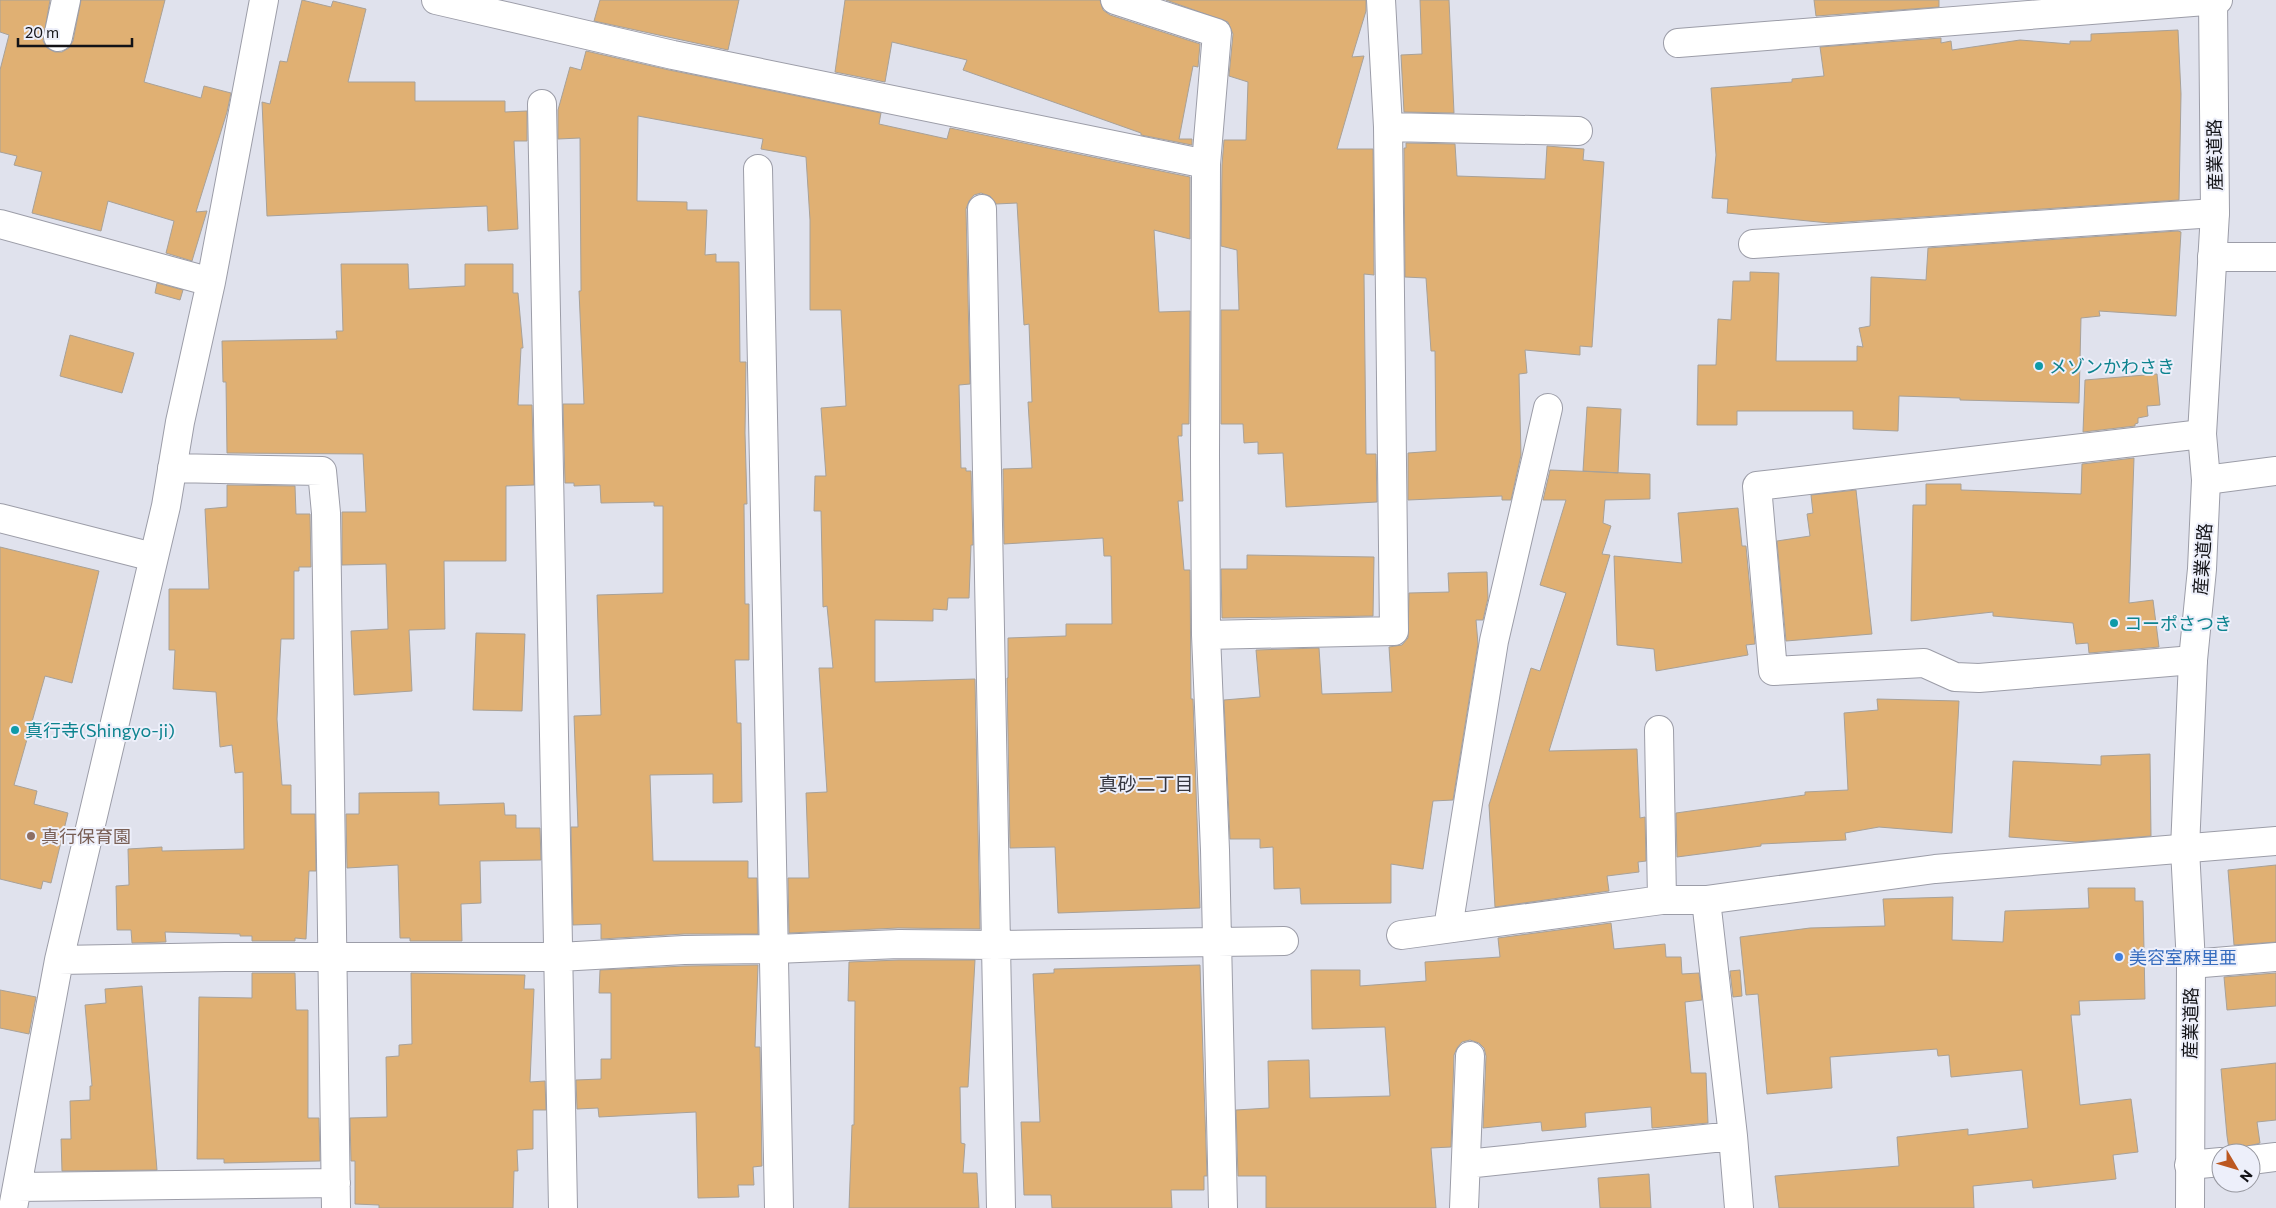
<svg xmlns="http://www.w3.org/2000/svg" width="2276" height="1208" viewBox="0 0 2276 1208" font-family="Commissioner,'Noto Sans JP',sans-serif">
<rect width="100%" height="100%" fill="#e0e2ed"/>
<path fill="#e0b073" stroke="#a8a198" d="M0 0H50L43 41 47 48 55 52H62L69 48 73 41 81 0H165L144 82 201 98 204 86 231 93 227 112 196 212 207 211 192 261 166 253 174 221 108 201 101 231 32 213 42 172 14 165 17 156 0 152V70L9 35 0 32Z
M302 0 331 7 333 1 366 9 348 82H415V101H505V112L527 111V141H514L518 229 488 231 487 206 267 216 262 102 270 104 280 61 287 62Z
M600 0H739L728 50 594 21Z
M845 0H1100L1103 10 1110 15 1200 44 1198 67 1193 66 1179 139H1192V145L1141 135V133L963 70 967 60 892 42 885 82 835 72Z
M1166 0H1366V11L1352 57 1364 56 1337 149H1373L1374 275 1364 274 1366 454H1376L1377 502 1286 507 1283 453 1258 454V442L1244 443 1243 424H1221V310H1239L1237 250 1221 246 1222 165 1224 140H1246L1248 82 1229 76 1233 34 1228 22Z
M1420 0H1449L1454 113 1404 112 1401 55 1422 54Z
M1814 0H1939V7L1816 16Z
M2178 30 2181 94 2179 200 1829 223 1727 213 1728 199 1712 198 1716 155 1711 88 1792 82V79L1824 76 1820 47 1941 38V43L1951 41 1952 50 2020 40 2070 44V41H2091V34Z
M586 51 669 70 881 113 879 124 947 139 950 128 1190 177V239L1154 230 1159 312 1190 311 1189 424H1182V436H1178L1183 501H1178L1184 570H1190L1191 699H1193L1200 908 1058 913 1055 847 1010 848 1007 678H1008V638L1066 636V624H1112L1111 556H1104L1103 538 1004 544 1003 469 1032 468 1028 402H1032L1029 324 1024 325 1017 203 996 204 990 196 981 193 974 195 969 201 966 209 970 384 959 385 961 468H966V471H971L973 545H971L969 598H948L947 610 933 609V621L875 620V682L975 679 980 929 898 928 789 933 788 878H809L806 793 827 792 819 668H833L827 606 823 607 821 511H814L815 476H826L821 408 846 406 841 310H810V220L806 157 761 149 763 139 638 116 637 201 687 202V210H707L705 255 716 254V262H739L740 362H746L745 433 747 504H744L745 604H749V660H735L737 723H741L742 802 713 803V774L650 775 653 861H748V878H757L758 934H684L601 939V924L573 925 571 827H578L574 716 601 715 597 595 663 593V506H654V502L601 503 600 485 574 486V483H565L563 404H584L579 291H581L580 138 558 139V110L570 67 581 70Z
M1406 143 1455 144 1457 176 1545 179 1547 146 1584 149 1583 160 1604 162 1592 347 1580 346V355L1525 350 1527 373 1519 374 1521 455 1511 500H1502V496L1408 500V453L1436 451 1435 351H1431L1426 278 1405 277 1404 148H1406Z
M2178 231 2181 232 2176 316 2099 311 2100 316 2081 318 2079 403 1960 400V398L1899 396 1898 431 1853 429V411H1737V425H1697L1698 365H1716L1718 319 1731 320 1733 281H1750V272L1779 273 1776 361H1857V346L1863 347 1859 328 1870 326 1871 277 1926 280 1928 248Z
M341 264H408L409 289 465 286V264H513V293H518L523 348H521L518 405H532L534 485 506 486V561H444L445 629 409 630 412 691 354 695 351 631 388 629 386 564 342 565V512H366L363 454 227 453 226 382H223L222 341 337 339 336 331H343Z
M157 283 183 290 180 300 155 293Z
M70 335 134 353 122 393 60 376Z
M2157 374 2160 405 2147 406 2148 416 2138 418V423L2135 424V426L2083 432 2085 380Z
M1587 407 1621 409 1618 473 1583 471Z
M2134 458 2129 603 2153 600 2159 647 2089 653 2088 643 2076 644 2073 623 1993 616V612L1911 621 1913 505H1926V484H1961V490L2081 494 2082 464Z
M1550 470 1650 474V499L1605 500 1603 523 1611 526 1602 554 1610 555 1549 751 1637 749 1640 818 1645 817 1646 861 1638 862 1639 872 1607 876 1609 891 1495 907 1489 805 1531 668 1540 671 1566 593 1540 585 1566 500H1543Z
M227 485 295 486 296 514H310L311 567H299V571H294V639H281L277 719 282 785H291V814H315L316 871H309L306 939 295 938V941H252V936H240V934L165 932 166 942 132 943 131 930H117L116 886 129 885 128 849 162 847V851L244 849 243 772 235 773 232 745 220 747 216 692 173 689 175 650H169V589H209L205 509 227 507Z
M1856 490 1872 634 1786 641 1777 541 1810 536 1807 514 1813 513 1811 495Z
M1738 508 1742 546H1746L1755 644 1746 645 1748 655 1656 671 1654 649 1617 645 1614 556 1682 563 1678 513Z
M0 547 99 571 72 683 45 676 14 785 37 791 34 804 68 813 51 883 43 881 41 889 0 879Z
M1247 555 1374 557 1373 616 1222 618 1221 569H1247Z
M1487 572 1488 598 1483 620H1476L1478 644 1453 800 1433 801 1423 869 1391 864V903L1301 904 1300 888 1274 889 1273 847 1260 848V839H1230L1224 700 1260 697 1256 650 1319 648 1322 694 1392 692 1389 647 1402 645 1408 638 1409 593 1449 592 1448 573Z
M476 633 525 634 522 711 473 710Z
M1877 699 1959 701 1952 833 1879 827 1845 833 1846 840 1761 844V846L1677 857 1676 813 1805 795V792L1848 790 1844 713 1878 710Z
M2150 754 2151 836 2076 842 2009 837 2013 761 2101 765V756Z
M439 792V805L504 803 505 815H516V828H540L541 860 480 861 481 903 461 904 462 941H410V938H400L398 865 347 868 346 814H359V793Z
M2276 865V942L2234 945 2228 870Z
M2088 888H2135V901H2143L2145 999 2079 1001 2080 1015H2071L2080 1105 2131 1099 2138 1152 2113 1155 2116 1179 2033 1188 2032 1180 1973 1186 1974 1208H1779L1775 1176 1899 1166 1897 1137 1968 1129V1135L2028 1128 2022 1070 1951 1077 1949 1055 1938 1056 1937 1049 1830 1057 1832 1088 1767 1094 1758 994 1746 995 1740 937 1810 928 1885 926 1883 899 1953 897 1952 940 2003 942 2005 911 2089 908Z
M1611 923 1614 949 1665 944 1666 957H1681L1682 974 1699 973 1702 1000 1685 1002 1691 1073H1706L1708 1123 1652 1128 1651 1107 1585 1113 1586 1127 1542 1131 1541 1122 1483 1128 1486 1056 1484 1048 1479 1043 1470 1040 1462 1042 1457 1048 1454 1055 1451 1147 1431 1148 1436 1208H1266V1176H1238L1236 1110 1269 1108 1268 1061 1309 1060 1310 1098 1390 1096 1385 1027 1312 1029 1311 970H1360V986L1426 981 1425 962 1500 957 1498 938Z
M899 960H975L968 1087H960L961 1143 965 1144 963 1173H977L979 1208H849L852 1125H854L855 1001H848L849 962Z
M758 965 755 1047H760L762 1166 753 1167 754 1185H738L739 1197 698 1198 696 1112 599 1117 598 1108 577 1109 576 1080 601 1079V1059H611V993H599L600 970 685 966Z
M1200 965 1207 1176H1204V1190H1171L1172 1208H1052L1051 1195H1024L1021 1122H1040L1033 974 1054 973V969Z
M1740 970 1742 996 1733 997 1730 971Z
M252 973H295L296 1010H308V1118H319L320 1161 224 1163V1159H197L199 997 252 998Z
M411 973 525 975 524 989H534L530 1082 545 1081 546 1110H533V1149L517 1150 518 1171H514L513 1208H379V1205L355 1204V1161H351L350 1118 387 1117 386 1057 399 1056V1045L412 1044Z
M2276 973V1006L2227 1010 2224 977Z
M142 986 157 1170 62 1171 61 1139H71L70 1101 90 1100V1086H92L85 1005 106 1003 105 989Z
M0 990 36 997 29 1034 0 1028Z
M2276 1063V1120L2257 1122 2260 1143 2231 1151 2229 1149 2227 1136 2221 1069Z
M1649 1174 1651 1208H1600L1598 1178Z"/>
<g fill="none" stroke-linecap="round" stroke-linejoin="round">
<g stroke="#9c9da8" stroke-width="30">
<path id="minor" d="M436 0 673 55 1206 164
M1115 0 1217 33 1206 164 1205 456 1206 635 1215 850 1223 1208
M58 37 66 0
M1678 43 2218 0
M542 104 563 1208
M1388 127 1578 131
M758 169 779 1208
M982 209 1001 1208
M0 224 211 282
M1753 244 2215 213
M2212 257H2276
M172 468 322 471 326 513 336 1208
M2206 480 2276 471
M0 518 153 557
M1206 635 1394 631 1388 127 1381 0
M2193 660 1979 678 1955 677 1924 663 1773 671 1757 486 2202 434
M1659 730 1662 900
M1448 928 1494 641 1548 408
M1401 935 1662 900H1706
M59 960 225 957H559L684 950 775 949 899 944 995 945 1284 941
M2191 964 2276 957
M2251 1160 2276 1157
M1466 1164 1733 1136
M2189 1165 2221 1162
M17 1187 336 1183
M13 1208 59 960 166 506 180 422 211 282 264 0
M1464 1208 1470 1056
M1739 1208 1733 1136 1706 900 1935 869 2276 841"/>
</g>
<g stroke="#9c9da8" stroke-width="30">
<path id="tertiary" d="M2190 1208 2191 964 2185 849 2193 660 2202 569 2206 480 2202 434 2215 213 2213 0"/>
</g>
<use href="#minor" stroke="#fff" stroke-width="28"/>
<use href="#tertiary" stroke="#fff" stroke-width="28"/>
</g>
<g fill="#0f9aa8" stroke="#edeffa" stroke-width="2">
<circle cx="2039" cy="366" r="5"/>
<circle cx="2114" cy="623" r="5"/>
<circle cx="15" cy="730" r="5"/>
</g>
<circle fill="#8d6e63" stroke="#edeffa" stroke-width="2" cx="31" cy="836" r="5"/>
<circle fill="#3f7fe0" stroke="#edeffa" stroke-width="2" cx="2119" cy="957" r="5"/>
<g text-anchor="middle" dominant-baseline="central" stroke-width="4" stroke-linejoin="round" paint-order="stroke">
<g font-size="18" fill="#131317" stroke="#edeffa">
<text transform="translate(2214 155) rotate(-91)">産業道路</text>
<text transform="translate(2202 559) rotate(-86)">産業道路</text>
<text transform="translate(2190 1023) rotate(-89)">産業道路</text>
</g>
<g font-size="18" fill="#0d838f" stroke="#edeffa" text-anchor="start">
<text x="2049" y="366">メゾンかわさき</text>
<text x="2124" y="623">コーポさつき</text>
<text x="25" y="730">真行寺(Shingyo-ji)</text>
</g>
<g font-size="18" fill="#785e54" stroke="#edeffa" text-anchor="start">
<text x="41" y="836">真行保育園</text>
</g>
<g font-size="18" fill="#366cbe" stroke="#edeffa" text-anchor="start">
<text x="2129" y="957">美容室麻里亜</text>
</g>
<g font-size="19" fill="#363740" stroke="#edeffa">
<text x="1146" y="783">真砂二丁目</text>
</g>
</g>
<g transform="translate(2236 1168) rotate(128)"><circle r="24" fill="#edeffa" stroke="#96979f"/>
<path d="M0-4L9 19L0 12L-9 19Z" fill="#bc5821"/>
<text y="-8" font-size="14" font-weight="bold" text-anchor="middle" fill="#131317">N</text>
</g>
<path d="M18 38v8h114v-8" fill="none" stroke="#131317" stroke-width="2.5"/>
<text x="25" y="38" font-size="15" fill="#131317" stroke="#edeffa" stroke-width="4" paint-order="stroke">20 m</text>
</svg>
